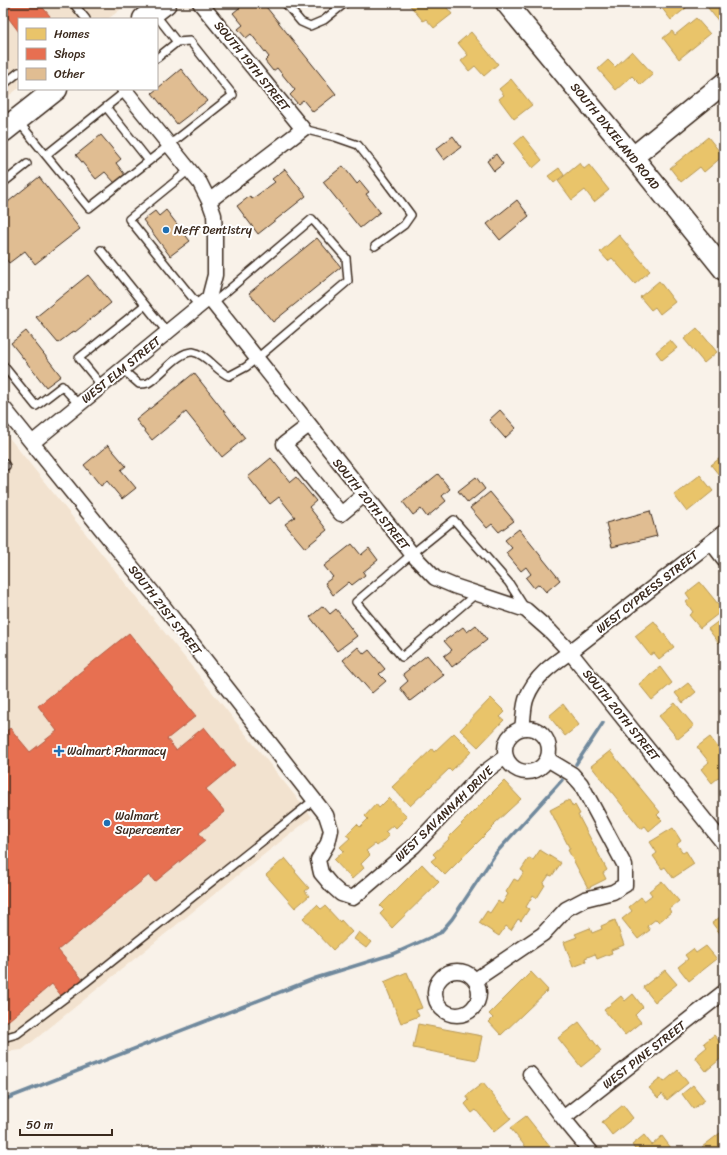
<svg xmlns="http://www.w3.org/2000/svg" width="727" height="1155" viewBox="0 0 727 1155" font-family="Sriracha,sans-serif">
<rect width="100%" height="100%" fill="#f9f2e9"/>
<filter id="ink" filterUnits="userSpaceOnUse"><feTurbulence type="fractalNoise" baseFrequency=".025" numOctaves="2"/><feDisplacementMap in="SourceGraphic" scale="8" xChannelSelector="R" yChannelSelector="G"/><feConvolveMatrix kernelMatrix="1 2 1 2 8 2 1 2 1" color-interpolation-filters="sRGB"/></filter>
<g filter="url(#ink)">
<path fill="#f2e2cf" d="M3 3H129L108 19H19V88L3 100Z
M3 430 312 817 243 871 22 1050 3 1052Z"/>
<path fill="#e9c46a" stroke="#b59653" d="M408 3H443L452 14 434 28 426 19 423 21Z
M658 3H690L691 4 671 20Z
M704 3H724V19L720 23Z
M696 18 710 34 679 59 663 38 672 31 675 35Z
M471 32 498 64 484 76 475 66 469 71 461 61 468 55 458 43Z
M632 51 653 74 641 85 632 76 616 90 598 69 608 60 615 67Z
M511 79 532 105 514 119 499 99 504 95 499 89Z
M523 136 542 160 533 168 514 144Z
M708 137 723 156 704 172 700 167 681 182 670 168Z
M580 163 584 169 589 165 609 190 594 202 585 190 572 200 558 181Z
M559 168 564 175 554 183 548 176Z
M619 235 650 271 635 284 612 258 608 261 600 252Z
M659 281 675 302 660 314 655 307 651 310 640 297Z
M697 328 717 352 704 363 684 339Z
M670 340 677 348 662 360 656 352Z
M724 455V479L723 480 711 465Z
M700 475 713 491 687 512 674 495Z
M700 582 723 610 700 628 689 615 693 612 686 602 690 599 686 593Z
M724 617V639L719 643 708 629Z
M654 621 674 647 659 659 654 653 650 655 635 636Z
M660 667 672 683 652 700 639 684Z
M688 683 696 692 683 703 675 693Z
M491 698 505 712 500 717 504 720 478 747 460 730Z
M675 703 694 726 678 739 659 716Z
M563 704 579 725 565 736 549 716Z
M454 733 472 751 451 771 449 769 410 806 392 787 432 749 434 752Z
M710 737 724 755V773L712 783 701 769 709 762 697 747Z
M610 751 660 812 657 815 662 820 649 831 645 826 641 829 591 766Z
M504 781 521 799 494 824 495 825 445 875 431 861 436 857 433 854 449 839 448 838 462 824H461Z
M389 798 407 817 396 828 393 825 385 832 389 836 377 846 375 844 366 851 370 855 361 864 364 868 352 879 334 860 344 851 340 847 350 838 346 835 357 824 360 827 368 819 365 816 376 804 379 808Z
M569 800 573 807 575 805 580 814 578 815 607 870 603 873 606 879 588 888 568 850 570 849 550 810Z
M673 828 681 841 677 844 683 853 686 851 694 864 673 878 665 867 662 869 653 856 657 853 650 842Z
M540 850 561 863 552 876 549 875 543 884 545 885 537 898 533 895 526 907 529 909 521 921 518 919 511 930 506 926 499 936 479 923 487 911 490 913 498 901 502 904 508 894 506 892 514 879 518 881 524 872 521 870 529 858 533 860Z
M285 858 296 871 295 872 309 888 305 891 309 896 295 908 266 875Z
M422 864 439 882 392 928 380 914 384 910 380 906Z
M662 881 679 901 669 909 671 912 659 922 656 919 647 926 650 930 638 939 622 919 632 911 629 907 641 897 644 901 652 895 649 891Z
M317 905 321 909 325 906 340 922 341 920 352 932 333 950 303 918Z
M724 914V934L722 936 712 923Z
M615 920 624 945 611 950 612 953 597 959 595 954 585 958 586 962 573 967 564 942 577 937 575 934 590 928 592 933 602 929 601 926Z
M359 932 371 942 366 948 354 939Z
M706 946 717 959 689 981 678 967 688 959 685 955 693 949 696 953Z
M665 970 677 984 655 1002 643 987Z
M407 972 422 1008 416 1010 419 1016 401 1023 384 982Z
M531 972 548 990 501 1035 489 1022 493 1018 489 1014Z
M633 994 643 1007 635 1015 641 1022 625 1035 604 1010 621 996 625 1001Z
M579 1022 601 1051 581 1067 558 1038Z
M418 1024 482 1036 477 1060 413 1048Z
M714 1035 724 1047V1056L706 1071 695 1057 707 1047 704 1043Z
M678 1070 688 1083 667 1100 662 1094 658 1098 649 1088 661 1078 664 1082Z
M483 1083 511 1118 494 1132 476 1110 472 1113 465 1104 469 1100 466 1096Z
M693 1085 705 1100 693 1109 682 1094Z
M623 1105 633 1118 612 1135 602 1122Z
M526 1116 554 1151 553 1152H530L510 1128Z
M724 1130V1152L723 1151 706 1152 702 1147Z
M644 1135 652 1145 662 1136 671 1148 667 1152H637L632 1145Z"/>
<path fill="#e76f51" stroke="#b35a42" d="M3 3H39L50 16 49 19H19V32L3 11Z
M129 633 196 716 167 739 176 750 204 727 235 765 206 789 225 812 199 833 205 841 155 882 149 875 58 950 84 981 63 998 52 984 3 1025V734L10 728 30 752 57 731 38 706Z"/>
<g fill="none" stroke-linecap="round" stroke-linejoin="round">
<path stroke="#70899d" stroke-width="3.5" d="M576 764 603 723
M3 1100 316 978 393 954 440 933 452 919 496 853 562 780"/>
</g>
<path fill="#e0bd92" stroke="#3b2a1e" d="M245 3H263L336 94 313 112 303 100 298 104 290 95 295 90 277 68 273 71 265 61 269 57 251 34 246 38 238 29 243 25 233 13Z
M181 69 207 101 177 124 152 93Z
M101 135 121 159 116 163 125 175 115 183 105 172 96 179 76 155Z
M453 136 461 147 444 160 436 149Z
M496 154 503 164 494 171 487 161Z
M343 166 357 184 360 181 369 192 366 194 380 212 360 228 323 182Z
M285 169 306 196 258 234 237 206 250 196 252 199 275 182 272 179Z
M39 177 80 229 35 264 25 251 9 263 3 255V206Z
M517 200 529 216 500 240 487 224Z
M166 210 190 241 170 256 143 220 155 211 159 216Z
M317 238 341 267 273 322 249 293Z
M88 275 111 303 75 332 74 331 58 343 36 317Z
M26 331 61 376 46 387 11 343Z
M194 373 245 438 222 457 186 412 152 440 136 420Z
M500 410 516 428 505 438 489 420Z
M108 445 126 466 121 470 136 488 122 499 107 481 101 486 84 465Z
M271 458 290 482 296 477 316 501 309 507 327 530 305 548 285 524 295 517 279 497 270 504 248 477Z
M438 474 450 489 442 496 446 501 427 517 421 509 413 515 403 502Z
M476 477 485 489 468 503 458 491Z
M490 492 514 521 499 532 492 524 487 528 470 508Z
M650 511 657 536 612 547 606 523Z
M519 529 560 580 546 592 539 584 534 588 526 578 531 574 526 567 521 571 506 553 512 548 505 540Z
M352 544 361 555 369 548 378 560 363 572 365 575 352 585 349 582 333 595 325 583 333 577 324 566Z
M323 606 330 614 336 609 357 636 337 651 310 617Z
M476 625 487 640 452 667 444 656 452 650 444 641 463 627 467 632Z
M358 647 364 654 369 650 385 669 379 674 386 681 372 693 343 660Z
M427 655 444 675 410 701 400 688 408 681 403 674Z"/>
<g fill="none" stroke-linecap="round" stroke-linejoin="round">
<g stroke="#3b2a1e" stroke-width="10">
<path id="lane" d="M73 3 86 19
M285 3 301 22 310 26 324 20 345 3
M157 58 177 42
M3 85 19 72
M106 107 149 161
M18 121 89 208 233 95 190 41 177 42 155 14
M303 129 335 137 358 145 376 168 411 215 404 225 375 246
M46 155 126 91
M189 170 129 219 199 306
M3 183 27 164
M101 250 167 332
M3 365 36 406 62 386 79 405
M122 369 139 384C141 384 145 384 148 383 161 376 178 351 193 352 207 354 216 371 229 376L246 367 262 354 348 281 346 258 312 219 213 303
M102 386 79 358 145 305
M3 462 6 466
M477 593 402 657 356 602 412 554 454 520 509 583 525 608
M3 1038 17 1034 85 983 314 800"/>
</g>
<g stroke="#3b2a1e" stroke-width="17">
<path id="street" d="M200 3 303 129 209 201
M124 89 200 183 209 201 214 215 215 236V275L209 298
M209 298 412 554 435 578 454 586 526 610 551 632 570 652 724 844
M3 407 153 593 326 815 331 830 328 843 318 860 321 873 332 886 341 894 353 898 414 846 482 774 505 757
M309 425 284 444 341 514 364 495
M32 443 209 298
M711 542 724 559
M505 750a22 22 0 1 1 44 0a22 22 0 1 1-44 0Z
M522 728C524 718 523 706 527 697 535 676 553 664 570 652L724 532
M435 993a22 22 0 1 1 44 0a22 22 0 1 1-44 0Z
M475 980 543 934 566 909 585 899 613 892 625 885V866L581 784 572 774 547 759
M530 1074 563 1118 591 1152
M563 1118 724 992"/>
</g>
<g stroke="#3b2a1e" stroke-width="23">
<path id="secondary" d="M506 3 633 157 724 270
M633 157 724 83"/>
</g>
<g stroke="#3b2a1e" stroke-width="25">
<path id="primary" d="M144 19 165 3
M3 131 56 89"/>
</g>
<use href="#lane" stroke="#fff" stroke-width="7"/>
<use href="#street" stroke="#fff" stroke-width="14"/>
<use href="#secondary" stroke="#fff" stroke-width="20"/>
<use href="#primary" stroke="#fff" stroke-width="22"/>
</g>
</g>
<g fill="#1f6fb2" stroke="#fff" stroke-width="1.5">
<circle cx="166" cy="230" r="4"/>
<path d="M57 745h4v4h4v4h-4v4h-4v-4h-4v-4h4z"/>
<circle cx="107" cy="823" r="4"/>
</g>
<g text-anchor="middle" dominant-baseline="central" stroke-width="4" stroke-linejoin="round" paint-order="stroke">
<g font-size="12" fill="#3b2a1e" stroke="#fff">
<text transform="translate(252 66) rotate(51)">SOUTH 19TH STREET</text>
<text transform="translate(615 136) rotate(51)">SOUTH DIXIELAND ROAD</text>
<text transform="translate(121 370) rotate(-39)">WEST ELM STREET</text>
<text transform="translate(371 504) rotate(51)">SOUTH 20TH STREET</text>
<text transform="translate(647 592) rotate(-38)">WEST CYPRESS STREET</text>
<text transform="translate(165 610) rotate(52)">SOUTH 21ST STREET</text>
<text transform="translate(621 715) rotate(51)">SOUTH 20TH STREET</text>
<text transform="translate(444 814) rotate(-44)">WEST SAVANNAH DRIVE</text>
<text transform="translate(644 1055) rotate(-38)">WEST PINE STREET</text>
</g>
<g font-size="12" fill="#3b2a1e" stroke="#fff" text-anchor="start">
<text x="174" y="230">Neff Dentistry</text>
<text x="67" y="751">Walmart Pharmacy</text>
<text x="115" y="816">Walmart<tspan x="115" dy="14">Supercenter</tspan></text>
</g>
</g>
<rect width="727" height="1155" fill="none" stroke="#fff" stroke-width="16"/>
<rect x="8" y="8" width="711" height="1139" fill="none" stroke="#3b2a1e" stroke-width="1.5" filter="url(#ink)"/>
<rect x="18" y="18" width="140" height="72" fill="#ffffff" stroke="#b1aaa5"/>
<rect x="26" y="28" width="20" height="12" fill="#e9c46a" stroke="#b1aaa5"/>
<text x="54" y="38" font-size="12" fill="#3b2a1e">Homes</text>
<rect x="26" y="48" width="20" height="12" fill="#e76f51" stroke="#b1aaa5"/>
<text x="54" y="58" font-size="12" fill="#3b2a1e">Shops</text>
<rect x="26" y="68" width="20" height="12" fill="#e0bd92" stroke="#b1aaa5"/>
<text x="54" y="78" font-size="12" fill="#3b2a1e">Other</text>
<path d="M20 1129v6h92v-6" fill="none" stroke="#3b2a1e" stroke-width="2"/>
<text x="26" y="1129" font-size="12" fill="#3b2a1e" stroke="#ffffff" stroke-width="3" paint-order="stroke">50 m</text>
</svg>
